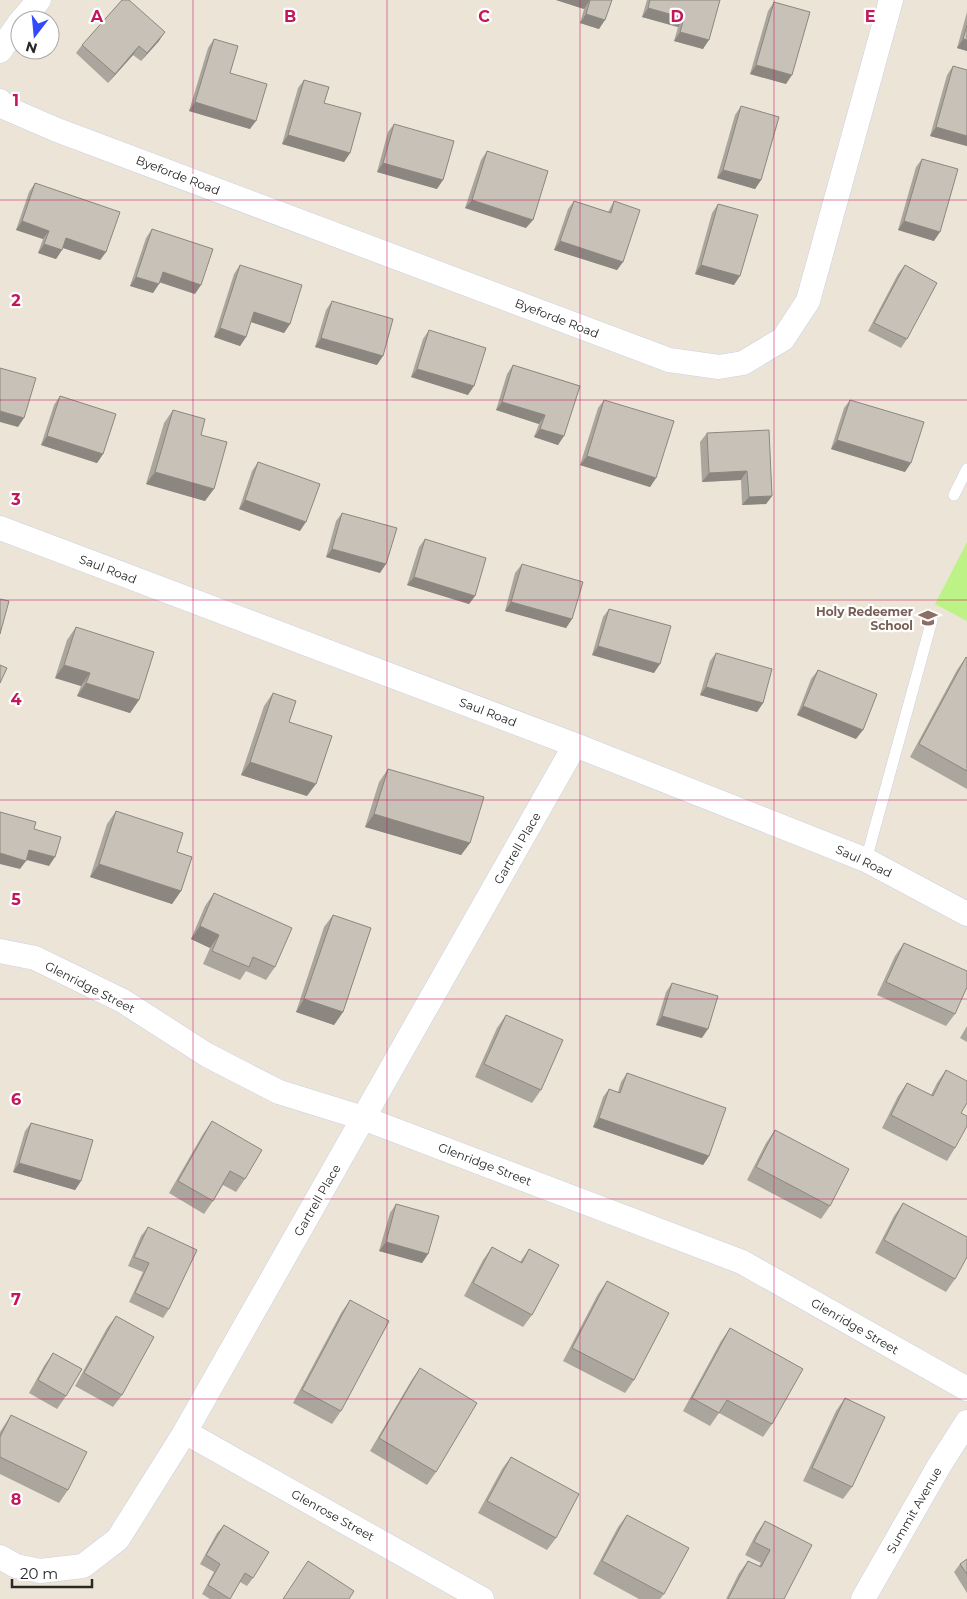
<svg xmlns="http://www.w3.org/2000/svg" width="967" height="1599" viewBox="0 0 967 1599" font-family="Montserrat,sans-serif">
<rect width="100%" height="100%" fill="#ece5d7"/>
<path fill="#bdf287" d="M967 542V621L935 604Z"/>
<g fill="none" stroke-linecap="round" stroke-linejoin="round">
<g stroke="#cccfe3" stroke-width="12">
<path id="service" d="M954 495 967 469
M866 860 932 620"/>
</g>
<g stroke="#cccfe3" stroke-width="25">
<path id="minor" d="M22 20 39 0
M0 51 20 22
M0 101 6 108 57 130 669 360 719 367 743 363 783 339 808 301 891 0
M0 528 575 745 866 860 967 914
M0 951 35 958 123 1001 207 1055 279 1092 363 1118 742 1262 967 1389
M185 1432 482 1599
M0 1557 16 1566 40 1571 83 1566 118 1539 185 1432 575 745
M863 1599 939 1466 967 1422"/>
</g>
<use href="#service" stroke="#fff" stroke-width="11"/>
<use href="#minor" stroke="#fff" stroke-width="24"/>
</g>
<path fill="#aba69d" d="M556 0H612L599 29 580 23 584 9Z
M647 0H720L703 49 674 41 678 27 642 17Z
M774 2 786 84 750 74 768 11Z
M967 12V51L957 48Z
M214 39 230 73 250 129 189 111 208 48Z
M159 41 141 61 133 55 108 83 76 53 82 45Z
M953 66 967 70V146L930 136 947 75Z
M304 80 324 103 350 153 344 162 282 144 298 88Z
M741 106 761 180 755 189 717 178 735 115Z
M394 124 437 189 377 172 388 132Z
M487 151 526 228 465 208 481 160Z
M922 159 934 241 898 230 916 167Z
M35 183 106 252 100 260 63 248 56 259 38 253 43 239 16 230 29 192Z
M574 201 608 212 614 201 623 262 617 270 554 250 568 209Z
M718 204 734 285 695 274 712 213Z
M152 229 195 294 159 282 153 293 130 286 146 238Z
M240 265 290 324 284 333 251 322 246 337 240 346 214 337 234 274Z
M905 265 907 339 901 348 868 331 898 274Z
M332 301 377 365 315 347 326 310Z
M429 330 468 395 411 377 423 339Z
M513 365 580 386 558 445 534 437 539 424 496 410 507 374Z
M60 396 103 454 97 463 41 445 54 405Z
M604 400 656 478 650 487 580 465 598 408Z
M850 400 905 472 831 449 844 408Z
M173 410 201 435 205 501 146 484 164 423Z
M707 433 772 496 766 504 742 505 741 480 702 482 700 442Z
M258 462 300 531 239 509 252 471Z
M342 513 380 573 326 557 336 521Z
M425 539 475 596 469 604 407 585 419 547Z
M522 564 572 619 566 628 505 611 515 573Z
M609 609 654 673 592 655 603 617Z
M76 627 139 700 130 713 77 696 81 686 55 678 67 640Z
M716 653 763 703 757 712 700 695 710 661Z
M966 657 967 658V789L910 757 957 670Z
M818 670 856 739 797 715 811 679Z
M273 693 289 722 307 796 241 775 264 706Z
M388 769 470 843 461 855 365 827 379 782Z
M116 811 177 852 181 891 172 904 90 877 107 824Z
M214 893 275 967 266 980 246 971 240 980 203 964 210 948 191 939 205 906Z
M333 915 343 1012 334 1025 296 1012 324 927Z
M904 943 955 1014 946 1026 877 995 895 956Z
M672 983 702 1038 656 1025 666 992Z
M506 1015 541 1090 532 1103 475 1077 497 1028Z
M967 1026V1042L960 1038Z
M946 1070 961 1113 955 1148 947 1161 882 1128 898 1096 907 1083 931 1095 937 1083Z
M627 1073 709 1156 703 1165 593 1127 603 1097 609 1089 618 1092 621 1082Z
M212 1121 245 1179 236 1192 223 1185 213 1201 204 1214 169 1193 203 1134Z
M31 1123 81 1181 75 1190 13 1172 25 1131Z
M775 1130 830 1206 821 1219 747 1180 766 1143Z
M903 1203 955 1279 946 1292 875 1253 894 1216Z
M396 1204 428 1254 422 1263 379 1251 390 1213Z
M148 1227 169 1309 163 1318 129 1302 143 1272 128 1266 141 1236Z
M492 1247 520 1262 529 1249 532 1315 523 1327 464 1296 483 1260Z
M607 1281 634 1380 625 1393 563 1361 598 1294Z
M350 1300 341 1411 332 1424 293 1403 341 1313Z
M116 1316 122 1395 113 1407 75 1386 107 1328Z
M730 1328 772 1424 763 1437 719 1413 710 1426 683 1411 721 1341Z
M53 1353 66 1396 57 1409 29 1393 44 1366Z
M420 1368 436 1472 427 1485 370 1451 411 1381Z
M845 1398 852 1487 843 1499 803 1481 836 1411Z
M11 1415 68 1490 59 1503 0 1474V1432Z
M511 1457 556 1538 547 1550 478 1513 502 1469Z
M627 1515 664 1594 660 1599H639L593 1574 618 1527Z
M765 1521 784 1599H726L739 1573 748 1561 759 1566 761 1563 745 1555 756 1534Z
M224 1525 253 1578 247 1586 240 1582 230 1599H210L202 1594 214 1572 200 1564 217 1533Z
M967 1559V1593L954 1572 960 1564Z"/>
<path fill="#8b8780" d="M556 0H590L584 9Z
M648 8 684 18 678 27 642 17Z
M586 14 605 20 599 29 580 23Z
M165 32 159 41 141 61 147 53Z
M680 32 709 40 703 49 674 41Z
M963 39 967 40V51L957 48Z
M139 46 133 55 108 83 115 74Z
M756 65 792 75 786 84 750 74Z
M195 102 256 121 250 129 189 111Z
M936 127 967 136V146L930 136Z
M288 135 350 153 344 162 282 144Z
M383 163 443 180 437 189 377 172Z
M723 170 761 180 755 189 717 178Z
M472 200 533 220 526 228 465 208Z
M22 221 49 231 43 239 16 230Z
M904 221 940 232 934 241 898 230Z
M66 238 106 252 100 260 60 247Z
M560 241 623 262 617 270 554 250Z
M44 244 62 250 56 259 38 253Z
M701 265 740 276 734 285 695 274Z
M163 272 201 285 195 294 156 281Z
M136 277 159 284 153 293 130 286Z
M254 312 290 324 284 333 248 321Z
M220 328 246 337 240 346 214 337Z
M321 338 383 356 377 365 315 347Z
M417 369 474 386 468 395 411 377Z
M502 402 545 415 539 424 496 410Z
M0 411 24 418 18 427 0 422Z
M540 429 564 436 558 445 534 437Z
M47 436 103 454 97 463 41 445Z
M837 440 911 463 905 472 831 449Z
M587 456 656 478 650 487 580 465Z
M747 471 741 480 702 482 709 473Z
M155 472 214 489 205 501 146 484Z
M772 496 766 504 742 505 749 497Z
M245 500 306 522 300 531 239 509Z
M332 549 386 564 380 573 326 557Z
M414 577 475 596 469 604 407 585Z
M511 602 572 619 566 628 505 611Z
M598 646 660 664 654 673 592 655Z
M64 665 90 673 81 686 55 678Z
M86 683 139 700 130 713 77 696Z
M706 687 763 703 757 712 700 695Z
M803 706 863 730 856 739 797 715Z
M250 762 316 784 307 796 241 775Z
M374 814 470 843 461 855 365 827Z
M29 850 55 857 49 866 23 859Z
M0 853 26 861 20 869 0 864Z
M99 864 181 891 172 904 90 877Z
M200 926 219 935 210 948 191 939Z
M304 999 343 1012 334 1025 296 1012Z
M662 1016 708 1029 702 1038 656 1025Z
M599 1118 709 1156 703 1165 593 1127Z
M19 1163 81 1181 75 1190 13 1172Z
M386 1242 428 1254 422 1263 379 1251Z"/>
<path fill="#c7c1b7" stroke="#8b8780" d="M122 0H129L165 32 147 53 139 46 115 74 82 45Z
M590 0H612L605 20 586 14Z
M650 0H720L709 40 680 32 684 18 648 8Z
M774 2 810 12 792 75 756 65Z
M967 25V40L963 39Z
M214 39 238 46 230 73 267 84 256 121 195 102Z
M953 66 967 70V136L936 127Z
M304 80 329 87 324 103 361 113 350 153 288 135Z
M741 106 779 117 761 180 723 170Z
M394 124 454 141 443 180 383 163Z
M487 151 548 171 533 220 472 200Z
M922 159 958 169 940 232 904 221Z
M35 183 120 212 106 252 66 238 62 250 44 244 49 231 22 221Z
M574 201 611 213 614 201 640 210 623 262 560 241Z
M718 204 758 215 740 276 701 265Z
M152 229 213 249 201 285 163 272 159 284 136 277Z
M240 265 302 285 290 324 254 312 246 337 220 328Z
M905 265 937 283 907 339 874 323Z
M332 301 393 319 383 356 321 338Z
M429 330 486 348 474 386 417 369Z
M513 365 580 386 564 436 540 429 545 415 502 402Z
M0 368 36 378 24 418 0 411Z
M60 396 116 414 103 454 47 436Z
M604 400 674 421 656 478 587 456Z
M850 400 924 422 911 463 837 440Z
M173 410 205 419 201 435 227 442 214 489 155 472Z
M769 430 772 496 749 497 747 471 709 473 707 433Z
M258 462 320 484 306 522 245 500Z
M342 513 397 528 386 564 332 549Z
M425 539 486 558 475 596 414 577Z
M522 564 583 582 572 619 511 602Z
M0 599 9 601 0 634Z
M609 609 671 626 660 664 598 646Z
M76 627 154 652 139 700 86 683 90 673 64 665Z
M716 653 772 669 763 703 706 687Z
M966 657 967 658V771L919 744Z
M0 665 7 668 0 683Z
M818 670 877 694 863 730 803 706Z
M273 693 296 701 289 722 332 736 316 784 250 762Z
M388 769 484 797 470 843 374 814Z
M116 811 183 833 177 852 192 857 181 891 99 864Z
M0 812 36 822 34 829 61 837 55 857 29 850 26 861 0 853Z
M214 893 292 928 275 967 253 957 249 967 212 951 219 935 200 926Z
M333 915 371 928 343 1012 304 999Z
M904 943 967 971V987L955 1014 886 982Z
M672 983 718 996 708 1029 662 1016Z
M506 1015 563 1040 541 1090 484 1064Z
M946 1070 967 1081V1103L961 1113 967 1116V1126L955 1148 891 1115 907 1083 933 1096Z
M627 1073 726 1108 709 1156 599 1118 609 1089 620 1093Z
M212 1121 262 1150 245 1179 230 1171 213 1201 178 1181Z
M31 1123 93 1140 81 1181 19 1163Z
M775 1130 849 1169 830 1206 756 1167Z
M903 1203 967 1237V1257L955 1279 884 1240Z
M396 1204 439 1216 428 1254 386 1242Z
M148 1227 197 1250 169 1309 135 1293 149 1263 134 1257Z
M492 1247 522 1263 529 1249 559 1265 532 1315 473 1283Z
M607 1281 669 1313 634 1380 572 1348Z
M350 1300 389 1321 341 1411 302 1390Z
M116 1316 154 1337 122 1395 84 1373Z
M730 1328 803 1369 772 1424 727 1400 719 1413 692 1398Z
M53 1353 82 1369 66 1396 38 1380Z
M420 1368 477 1403 436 1472 379 1438Z
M845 1398 885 1417 852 1487 812 1468Z
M11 1415 87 1452 68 1490 0 1457V1437Z
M511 1457 579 1494 556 1538 487 1501Z
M627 1515 689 1548 664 1594 602 1561Z
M765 1521 812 1545 784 1599H728L748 1561 761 1567 770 1550 754 1542Z
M224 1525 269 1552 253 1578 245 1573 230 1599 208 1585 220 1564 206 1555Z
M967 1559V1574L960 1564Z
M308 1561 354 1591 349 1599H283Z"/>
<path fill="none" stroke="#c2185b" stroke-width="1" stroke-opacity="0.55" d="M193 0V1599M387 0V1599M580 0V1599M774 0V1599M0 200H967M0 400H967M0 600H967M0 800H967M0 999H967M0 1199H967M0 1399H967"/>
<defs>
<g id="school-bare" transform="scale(1.5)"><path d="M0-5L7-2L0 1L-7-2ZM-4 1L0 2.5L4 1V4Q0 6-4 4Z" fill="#8d6e63" stroke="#fff" stroke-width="2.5" paint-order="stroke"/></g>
</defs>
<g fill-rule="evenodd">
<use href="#school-bare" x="928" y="618"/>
</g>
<g text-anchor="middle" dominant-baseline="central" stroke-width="4.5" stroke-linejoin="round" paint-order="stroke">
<g font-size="12" fill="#282828" stroke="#fff">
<text transform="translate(178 175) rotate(21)">Byeforde Road</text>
<text transform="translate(557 318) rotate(21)">Byeforde Road</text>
<text transform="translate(108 569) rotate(21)">Saul Road</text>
<text transform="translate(488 712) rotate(21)">Saul Road</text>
<text transform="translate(517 848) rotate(-60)">Gartrell Place</text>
<text transform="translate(864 861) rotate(25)">Saul Road</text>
<text transform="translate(90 987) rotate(27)">Glenridge Street</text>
<text transform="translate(485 1164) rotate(21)">Glenridge Street</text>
<text transform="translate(317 1200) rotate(-60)">Gartrell Place</text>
<text transform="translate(855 1326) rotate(30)">Glenridge Street</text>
<text transform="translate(914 1510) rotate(-60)">Summit Avenue</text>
<text transform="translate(333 1515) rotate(29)">Glenrose Street</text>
</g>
<g font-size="12" font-weight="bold" fill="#785e54" stroke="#fff" text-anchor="end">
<text x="913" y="611">Holy Redeemer<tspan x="913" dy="14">School</tspan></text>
</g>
</g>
<g font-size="16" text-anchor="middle" font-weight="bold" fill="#c2185b" stroke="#fff" stroke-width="4.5" stroke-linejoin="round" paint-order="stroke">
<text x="97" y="22">A</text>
<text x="290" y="22">B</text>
<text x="484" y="22">C</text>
<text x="677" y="22">D</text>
<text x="870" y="22">E</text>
<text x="16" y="106">1</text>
<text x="16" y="306">2</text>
<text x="16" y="505">3</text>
<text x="16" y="705">4</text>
<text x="16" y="905">5</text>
<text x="16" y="1105">6</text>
<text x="16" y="1305">7</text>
<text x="16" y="1505">8</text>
</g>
<g transform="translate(35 35) rotate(196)"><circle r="24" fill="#ffffff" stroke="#a9a9a9"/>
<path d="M0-4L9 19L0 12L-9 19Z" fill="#3149ff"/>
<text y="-8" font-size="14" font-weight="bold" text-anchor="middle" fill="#282828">N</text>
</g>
<path d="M12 1579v8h80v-8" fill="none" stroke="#282828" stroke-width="2.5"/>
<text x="20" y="1579" font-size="15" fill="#282828" stroke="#ffffff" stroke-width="4" paint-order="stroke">20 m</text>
</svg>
